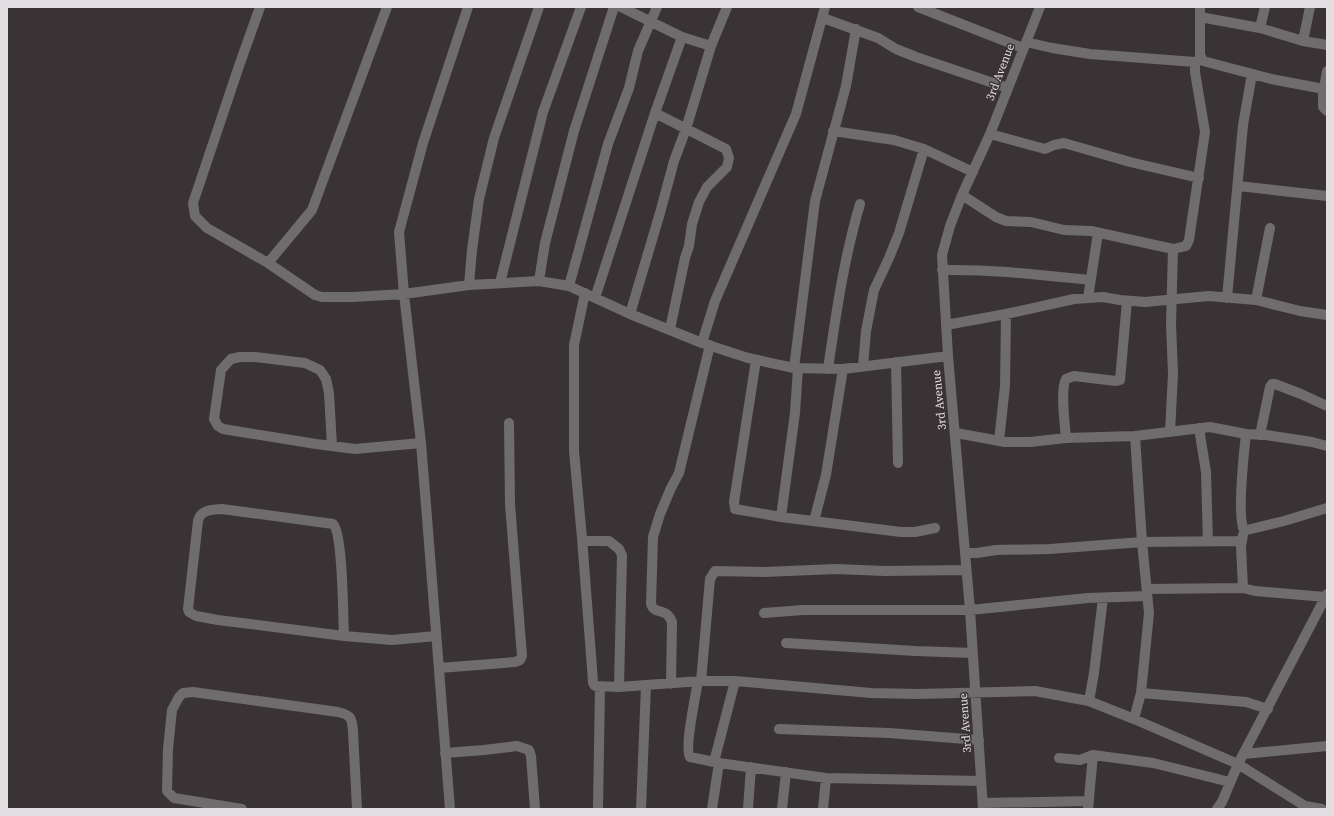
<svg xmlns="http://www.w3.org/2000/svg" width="1334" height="816" viewBox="0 0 1334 816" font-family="'Source Serif 4',serif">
<rect width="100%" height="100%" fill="#3a3336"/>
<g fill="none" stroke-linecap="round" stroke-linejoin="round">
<path stroke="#6f6c6d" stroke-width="10" d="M260 7 239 66 193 203 195 216 207 228 268 263 315 295 322 297H353L404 294 469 285 539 281 569 286 630 314 702 343 748 358 794 368 843 369 948 356
M621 7 682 37 711 46
M918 7 1023 48
M1200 7V55L1203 61 1271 79 1324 89
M1200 17 1260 28 1303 41 1327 45
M823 18 878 38 896 49 916 57 1008 88
M1260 28 1265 7
M1303 41 1310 7
M1026 42 1052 48 1090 54 1195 62 1201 59
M1327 71 1323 94V107L1327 111
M655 113 726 149 729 158 727 167 707 187 699 202 692 224 689 246 685 258 670 329
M833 131 894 140 924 149 973 172
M990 134 1045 149 1054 145 1064 143 1130 162 1199 178
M1238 186 1327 196
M962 195 996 217 1006 221 1031 222 1064 230 1091 231 1173 249
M268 263 312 210 387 7
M942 270C992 269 1041 275 1090 280
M539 281 545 243 574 131 614 7
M500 283 543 112 581 7
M469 285 472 250 479 199 494 138 539 7
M569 286 608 144 629 88 638 51 657 7
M585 293 574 345V451L582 538 592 668 593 683 595 686 619 687 701 681H735L871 693 918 694 1035 691 1089 701 1134 719 1238 764 1305 806 1322 809
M595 298 655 113 682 37
M1088 298 1098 233
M1227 298 1243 125 1252 74
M1256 300 1270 228
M630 314 660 213 674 161 686 129 711 46 727 7
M946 325 1006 314 1074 299 1103 297 1120 300 1145 302 1209 296 1256 300 1300 311 1327 315
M702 343 715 301 796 114 825 7
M756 360 734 502 735 509 781 517 901 532H915L935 528
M896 362 898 463
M863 366 866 331 874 290 889 258 899 233 924 149
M794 368 815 201 846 86 856 29
M828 369C836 314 844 258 860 204
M1199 428 1206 472 1208 542
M1170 432 1173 374 1171 324 1173 249 1186 246 1189 240 1205 132 1195 72V62
M956 433 1005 442H1030L1066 438 1135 436 1210 427 1246 434 1266 435 1312 442 1327 446
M1246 434C1244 452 1237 517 1244 530H1247L1284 521 1327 508
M1260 435 1270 387 1272 384H1275L1301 394 1327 406
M1066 438C1065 425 1060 389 1066 379L1074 376 1116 381 1120 380 1127 301
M999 441 1005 386 1006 314
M332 446 329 393 326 379 320 370 305 363 255 357H240L231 359 221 370 214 419 218 426 223 429 316 444 355 449 421 443
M781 517 795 413 798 368
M814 521 826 475 843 369
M1243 535 1241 546 1243 588 1255 591 1325 597
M583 541H609L619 549 622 555 619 687
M965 553H977L996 550 1050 549 1142 542 1241 541
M1147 589 1243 588
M764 613 803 610H970L1088 598 1147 596
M344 636C343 617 343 533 333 524L222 509C212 510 201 509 198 521L188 609 189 612 196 616 218 620 344 636 392 640 436 636
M786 643 915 651 973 653
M439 668 515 662 520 660 522 656 510 504 509 423
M698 681C696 694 684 749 690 757L719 763 826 778 981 781
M701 681 710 579 715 571 764 572 836 569 885 571 966 570
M671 684 672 622C666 606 655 616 651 604L653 537 660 514 671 488 679 473 710 345
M1141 693 1246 702 1268 709
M1089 701 1094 673 1103 598
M1134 719 1141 693 1149 613 1142 542 1135 436
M779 729 889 733 979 740
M445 753 484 750 517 746 529 750 531 756 535 809
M1244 754 1327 746
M1059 758 1080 760 1093 755 1153 763 1230 782
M714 762 735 681
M983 803 1089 801
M242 809 174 798 167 791 168 749 172 710 179 697 183 693 193 692 338 712C351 715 352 718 353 731L357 809
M450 809 426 505 421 443 404 294 399 232 423 143 468 7
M598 809 600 687
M641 809 646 686
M712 809 719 763
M748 809 751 767
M782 809 786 772
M823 809 826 778
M983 809 970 610 948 356 942 255 950 226 962 195 990 134 1040 7
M1088 809 1093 755
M1217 809 1222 802 1238 764 1327 594"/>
</g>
<g text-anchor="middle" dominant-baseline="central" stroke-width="3" stroke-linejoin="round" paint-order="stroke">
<g font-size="12" fill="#e3dee1" stroke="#3a3336">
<text transform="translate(1000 72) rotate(-69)">3rd Avenue</text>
<text transform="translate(939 400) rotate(-96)">3rd Avenue</text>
<text transform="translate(965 723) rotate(-94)">3rd Avenue</text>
</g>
</g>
<rect width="1334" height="816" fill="none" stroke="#e3dee1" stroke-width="16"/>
</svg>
